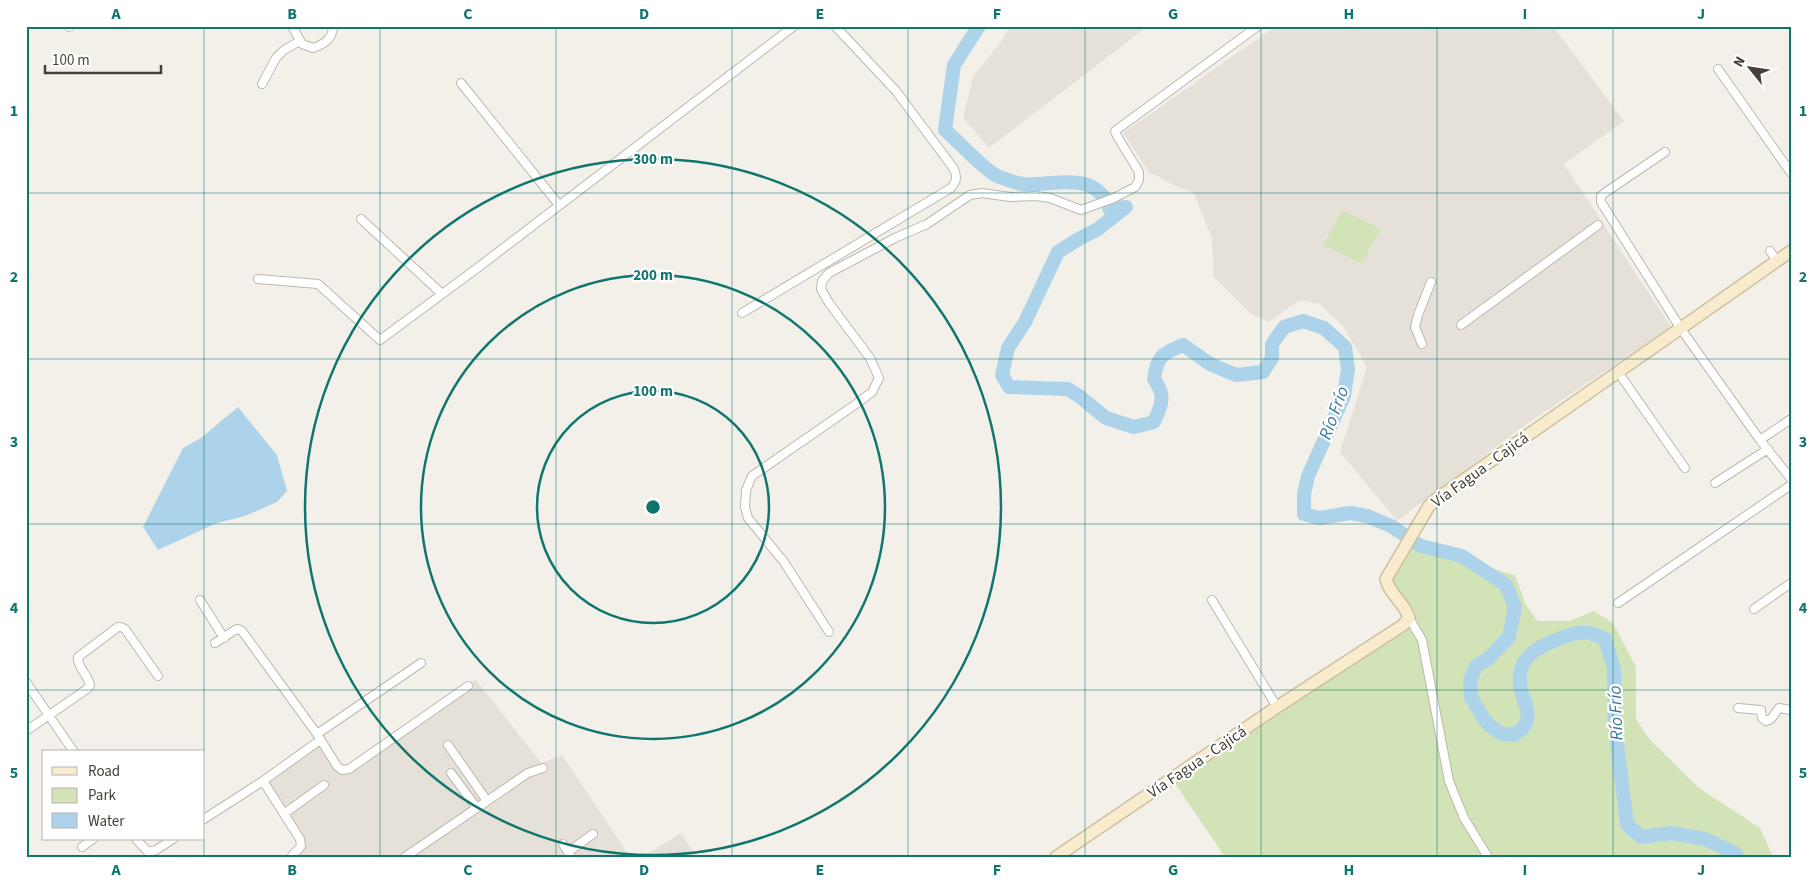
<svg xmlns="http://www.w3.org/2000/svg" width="1817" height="883" viewBox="0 0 1817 883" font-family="'Source Sans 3',sans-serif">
<rect width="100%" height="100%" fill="#f3f0ea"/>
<path fill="#e6e1d8" d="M1010 26H1148L989 148 963 118 973 77 1003 39Z
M1276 26H1553L1624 121 1564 164 1671 327 1528 423 1397 521 1340 452 1367 367 1343 326 1320 304 1299 300 1269 322 1251 314 1214 277 1212 238 1193 192 1178 187 1149 172 1123 133Z
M475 679 541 763 562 755 630 857H291L301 846 263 781 320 740 342 770 468 686Z
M681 833 696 857H642Z"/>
<path fill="#d1e3b7" d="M1342 210 1381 229 1361 263 1323 245 1334 226Z
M1414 541C1428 552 1444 551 1460 556 1468 558 1477 566 1484 571L1492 569 1515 575 1525 603 1537 621H1569L1594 611 1613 623 1636 667V719L1650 740 1699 788 1760 828 1773 857H1225L1172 779 1408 618 1387 585Z"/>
<path fill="#acd3e9" d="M238 407 277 455 287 491 277 502 245 516 217 523 158 550 143 527 183 448 201 438Z"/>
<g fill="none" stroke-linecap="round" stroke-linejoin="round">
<path stroke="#acd3e9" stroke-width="14" d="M979 26 954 65 945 130C957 140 985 171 997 176 1005 179 1014 183 1023 184 1055 186 1097 169 1110 210L1126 207 1098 229 1077 240 1058 252 1025 322 1008 348 1002 375 1009 387 1068 389 1079 396 1106 418 1134 427 1154 422C1162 404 1166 396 1154 379 1157 356 1163 353 1183 345L1210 364 1236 375 1263 372 1272 358V344L1284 327 1303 321 1324 328 1345 347 1348 369 1344 396 1308 476 1304 494V514L1319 518 1350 513 1367 516 1391 526 1421 546 1462 556 1506 585 1515 607 1509 637 1488 659 1476 666 1470 681 1471 697 1484 719 1490 726 1502 734 1514 735C1517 732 1521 730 1523 728 1533 716 1524 702 1521 690 1514 659 1536 647 1561 638 1579 631 1588 630 1605 639L1614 669 1615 727 1627 824 1641 837 1671 833 1705 839 1735 853 1738 857"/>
<g stroke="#beb7ad" stroke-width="10">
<path id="street" d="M292 26 302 44 313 48C324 44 333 39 333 26
M69 27V26
M1718 69 1791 173
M461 83 559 205
M262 84 276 58 284 50 300 41
M1665 152 1606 192 1601 196V202L1681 329 1760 440 1791 479
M361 219 442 294
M1770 251 1777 261
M258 279 318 284 380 340 480 266 794 26
M742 313 951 188C957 181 957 177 954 169L896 91 835 26
M1461 325 1598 225
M1422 344 1415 327 1418 315 1431 282
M1618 372 1685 468
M1760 440 1791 419
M1715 483 1768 449
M200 600 224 638
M1212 600 1277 707
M1618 603 1791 485
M1754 609 1791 583
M1409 618 1422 640 1449 781 1464 818 1488 857
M829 632 784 562 748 518 745 507 746 490 752 476 856 404 872 392 879 378 870 358 829 303 821 289 822 281 829 273 895 238 927 224 970 195 982 193 1010 197 1036 196 1050 198 1081 210 1114 198 1135 187 1139 180V172L1117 136 1115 131 1258 26
M215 643 235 630 238 629 242 631 317 734 337 766 342 770 349 769 468 686
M26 682 74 752
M1738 708 1761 710 1762 718 1766 721 1771 719 1779 708 1791 710
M26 731 87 689 90 685C88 675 77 667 78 657L118 627H121L125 629 158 676
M317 734 421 663
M448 745 487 801
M451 773 476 807
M263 781 300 839 301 846 291 857
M285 813 324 785
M204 819 263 781 320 740
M136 839 148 852 156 850 173 839
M563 844 571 857
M82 847 93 839
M568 852 593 834
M405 857 528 773 543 768"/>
</g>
<g stroke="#cebf9e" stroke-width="14">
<path id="secondary" d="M1056 857 1277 707 1403 625 1409 618C1405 603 1389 594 1386 579L1429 506 1435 500 1791 251"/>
</g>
<use href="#street" stroke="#fff" stroke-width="8"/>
<use href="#secondary" stroke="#f9ecce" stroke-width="11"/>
</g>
<path fill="none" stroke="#0f766e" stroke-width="1" stroke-opacity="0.55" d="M204 26V752M380 26V857M556 26V857M732 26V857M908 26V857M1085 26V857M1261 26V857M1437 26V857M1613 26V857M26 193H1791M26 359H1791M26 524H1791M26 690H1791M204 839V857"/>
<g fill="none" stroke="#0f766e" stroke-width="2.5">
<circle cx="653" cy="507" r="116"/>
<circle cx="653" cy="507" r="232"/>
<circle cx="653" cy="507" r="348"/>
</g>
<g text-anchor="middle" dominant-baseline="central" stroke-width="4.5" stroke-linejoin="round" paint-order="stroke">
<g font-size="16" fill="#464039" stroke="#fff">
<text transform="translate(1480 470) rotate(-36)">Vía Fagua - Cajicá</text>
<text transform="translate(1197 762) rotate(-34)">Vía Fagua - Cajicá</text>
</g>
<g font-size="18" font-style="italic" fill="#3a7aa0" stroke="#fff">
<text transform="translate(1334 413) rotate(-70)">Río Frío</text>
<text transform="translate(1616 713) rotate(-92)">Río Frío</text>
</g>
</g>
<circle cx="653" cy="507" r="8" fill="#0f766e" stroke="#fff" stroke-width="2.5"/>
<g font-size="15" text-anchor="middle" font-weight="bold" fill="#0f766e" stroke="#fff" stroke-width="4.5" stroke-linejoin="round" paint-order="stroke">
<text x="653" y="164">300 m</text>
<text x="653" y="280">200 m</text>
<text x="653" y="396">100 m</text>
</g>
<rect width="1817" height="883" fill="none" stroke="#ffffff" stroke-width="55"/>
<rect x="42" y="750" width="162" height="90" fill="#ffffff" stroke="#b5b3b0"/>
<rect x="52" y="767" width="25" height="8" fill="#f9ecce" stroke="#b5b3b0"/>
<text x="88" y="776" font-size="15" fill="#464039">Road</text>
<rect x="52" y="788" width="25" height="15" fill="#d1e3b7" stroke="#b5b3b0"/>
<text x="88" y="800" font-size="15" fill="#464039">Park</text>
<rect x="52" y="813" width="25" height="15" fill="#acd3e9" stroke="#b5b3b0"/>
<text x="88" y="826" font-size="15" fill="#464039">Water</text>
<g transform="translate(1750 68) rotate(300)" stroke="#ffffff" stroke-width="4" paint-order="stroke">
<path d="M0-4L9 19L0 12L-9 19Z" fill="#464039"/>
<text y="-8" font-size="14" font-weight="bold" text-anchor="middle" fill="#464039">N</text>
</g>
<path d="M45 65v8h116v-8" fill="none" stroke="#464039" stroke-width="2.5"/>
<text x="52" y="65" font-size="15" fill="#464039" stroke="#ffffff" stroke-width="4" paint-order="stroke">100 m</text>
<rect x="28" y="28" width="1762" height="828" fill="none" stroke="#0f766e" stroke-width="2"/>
<g font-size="16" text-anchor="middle" font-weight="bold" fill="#0f766e">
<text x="116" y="19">A</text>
<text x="292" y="19">B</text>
<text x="468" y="19">C</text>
<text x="644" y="19">D</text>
<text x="820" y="19">E</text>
<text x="997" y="19">F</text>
<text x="1173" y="19">G</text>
<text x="1349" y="19">H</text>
<text x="1525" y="19">I</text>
<text x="1701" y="19">J</text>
<text x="14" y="116">1</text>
<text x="1803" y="116">1</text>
<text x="14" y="282">2</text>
<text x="1803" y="282">2</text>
<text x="14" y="447">3</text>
<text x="1803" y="447">3</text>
<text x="14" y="613">4</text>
<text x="1803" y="613">4</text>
<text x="14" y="778">5</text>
<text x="1803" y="778">5</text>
<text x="116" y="875">A</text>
<text x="292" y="875">B</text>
<text x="468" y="875">C</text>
<text x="644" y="875">D</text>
<text x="820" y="875">E</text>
<text x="997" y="875">F</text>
<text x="1173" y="875">G</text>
<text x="1349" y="875">H</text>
<text x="1525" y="875">I</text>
<text x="1701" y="875">J</text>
</g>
</svg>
